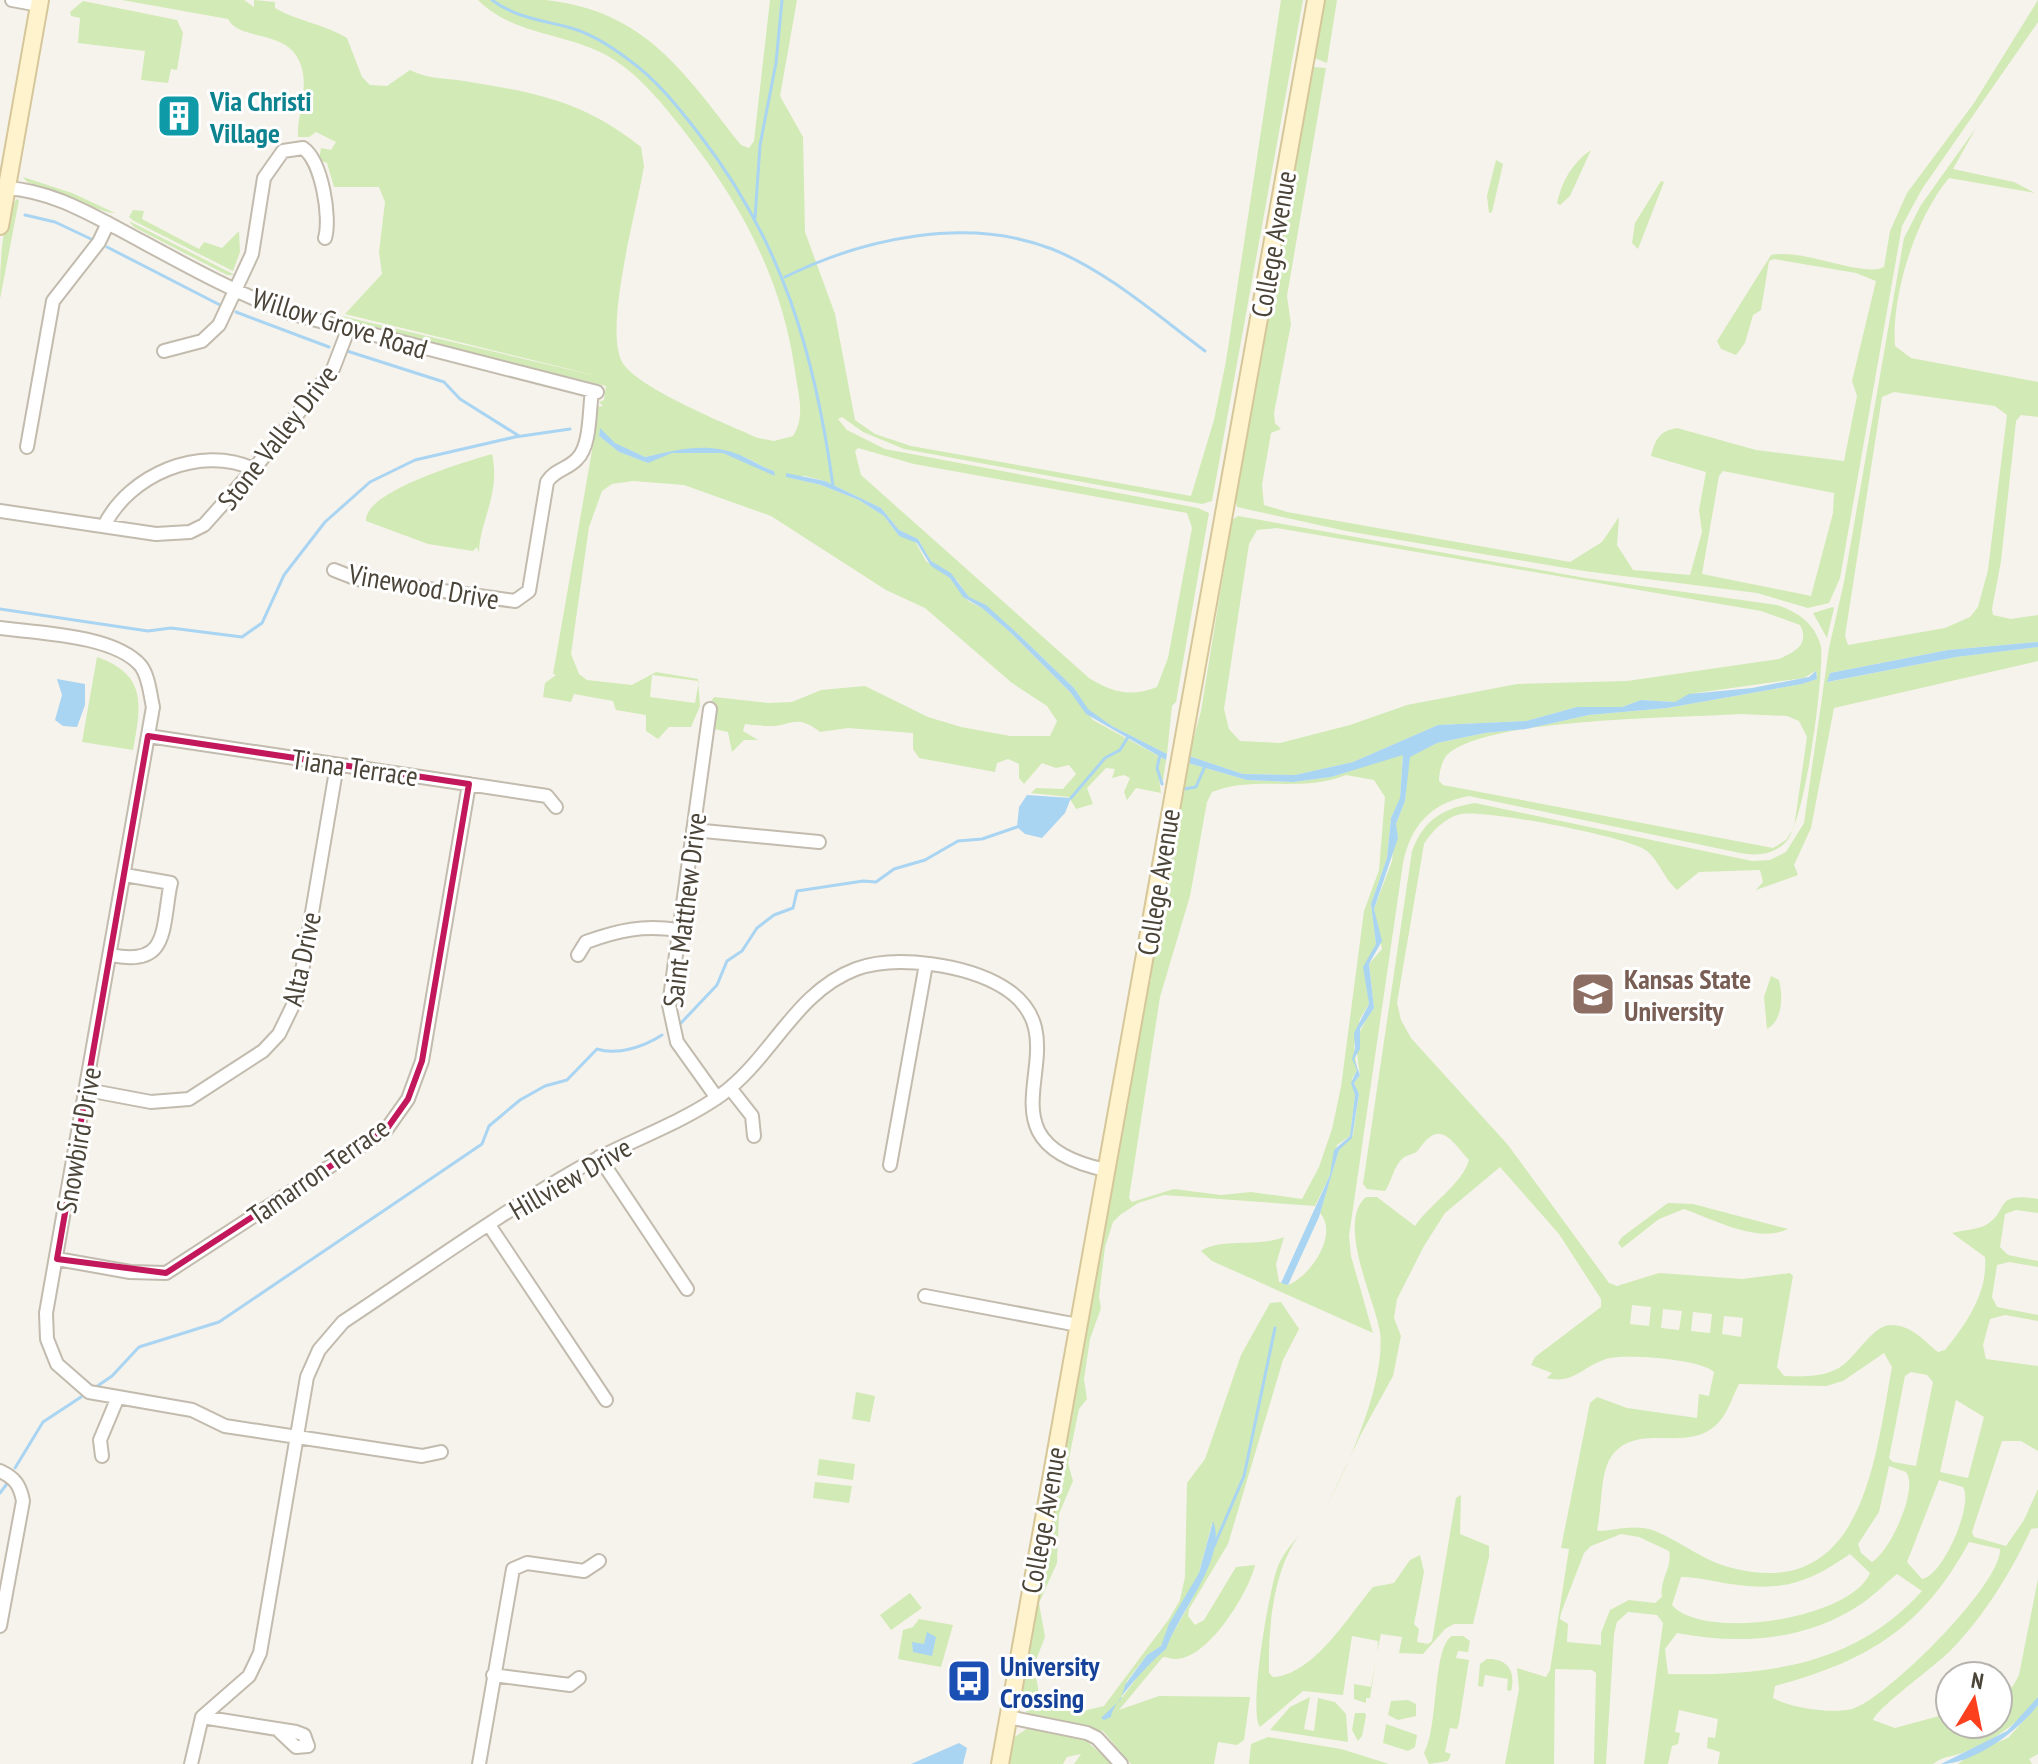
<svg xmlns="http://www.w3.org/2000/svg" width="2038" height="1764" viewBox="0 0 2038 1764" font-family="'PT Sans Narrow',sans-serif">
<rect width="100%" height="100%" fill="#f6f3ec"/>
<path fill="#d2eab5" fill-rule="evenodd" d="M122 0H244L254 7V0L275 2V8C297 21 324 24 347 38L362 77 370 85 387 86 410 70C429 80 450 78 470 82 539 93 586 103 641 147L644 166C638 206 601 335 624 365 643 390 726 424 758 438L774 441 793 436C806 416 798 394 795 371 782 278 741 204 684 131 664 106 643 79 616 61 573 32 516 38 478 0 500 0 524 0 546 0 646 11 684 73 741 145L749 148 754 141 770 0H797L780 96 803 137 805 232 835 314 855 420 875 434 911 446 1191 496 1214 420 1226 361 1281 0H1303L1212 501 1202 504 904 449 863 432 842 417 838 419 847 430 885 449 1198 508 1209 513 1176 702 1172 706 1167 754 1112 726 1087 709 1074 688 1017 633 969 598 957 580 931 561 918 539 899 530 881 508 825 481 805 476 787 477 821 485 859 500 884 516 899 536 914 539 926 561 950 578 968 601 982 608 1012 634 1071 693 1093 720 1166 760 1163 781 1159 778 1161 793 1136 788 1127 800 1124 792 1130 778 1124 775 1112 778 1115 769 1106 768 1087 788 1093 804 1076 809 1069 797 1031 793 1036 788 1063 789 1076 774 1069 765 1056 768 1042 763 1024 784 1019 778V764L1008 759 997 763 995 772 919 758 913 749V733L848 728 820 732C797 713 790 726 771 726 766 726 750 725 745 724L743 731 758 740H744L732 752 728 732 714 729 717 708 708 706 714 697 768 703 792 702 821 690 865 686 928 717 961 727 1010 736H1050L1057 721 1047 706 1012 683 925 608 886 590 771 516 684 485 633 481 612 484 602 491 589 527 571 654 579 674 587 680 632 685 656 672 698 679 700 706 691 727H669L658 739 646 731V715L616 710 613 701 574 694 571 702 543 697 545 683 556 675 553 674 593 445 589 443 596 407 603 406 599 402 604 400 606 386 339 319 342 316 605 378 345 314 382 274 379 252 385 202 379 187H334L327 163 319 160 321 148 331 150 336 142 316 132 309 137H298C297 114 308 93 302 69 292 27 240 43 228 19ZM600 430 614 443 645 457C677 450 706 443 739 455 752 459 761 467 774 471 757 469 749 461 734 456 710 447 669 448 648 463L619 452 599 436ZM858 448 914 464 1187 513 1192 528 1168 658 1157 687C1131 697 1113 693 1089 678L861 475 855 451ZM652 675 699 681 695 703 650 697Z
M1325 0H1337L1327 63 1314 58Z
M2038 0V22L1922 189 1902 226 1840 578 1829 603 1808 608 1757 593 1584 571 1346 531 1237 507 1235 498 1313 67 1326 68 1287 296 1291 324 1274 413 1275 423 1281 429 1271 433 1262 485 1264 505 1287 512 1570 562 1602 542 1619 517 1617 545 1633 570 1690 575 1702 532 1699 510 1706 472 1651 456C1655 440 1659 431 1677 428L1756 450 1844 461 1857 396 1852 381 1876 281 1856 273 1774 259 1769 261 1761 310 1753 315 1745 343 1736 355 1721 349 1717 341 1771 255C1804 248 1862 278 1884 267L1890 231 1907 193 1974 103ZM1723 471 1834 493 1833 513 1811 596 1702 574 1719 476Z
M83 1 177 20 183 33 177 70 171 69 168 83 141 80 145 51 78 43 80 18 71 16 70 12Z
M1976 128 1953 169 2014 182 2035 193 1949 178C1916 217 1891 295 1895 346L1911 358 2038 382V417L2021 415 2016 421 2001 561 1992 609 1993 615 2011 619 2038 615V642L1948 650 1830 673 1828 682 1956 657 2038 647V661L1834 708 1811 828 1794 865 1798 875 1756 890 1763 882 1760 870 1699 872 1677 890C1664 879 1660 862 1647 851 1630 837 1484 809 1461 814 1446 817 1432 831 1424 844L1397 1003 1401 1020 1411 1038 1508 1145 1609 1283 1617 1286 1659 1273 1742 1279 1790 1273 1793 1276 1777 1367 1784 1376C1803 1377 1822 1377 1839 1368 1856 1358 1872 1325 1891 1325 1912 1325 1924 1341 1938 1352L1945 1350C1967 1323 1988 1292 1985 1257L1952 1233C1962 1230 1975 1230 1984 1226 2011 1212 1991 1191 2038 1199V1213L2016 1210 2005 1214 2000 1247 2008 1255 2038 1261V1267L2009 1262 1997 1265 1992 1297 1997 1307 2038 1315V1321L2005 1315 1990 1319 1983 1345 1986 1359 2038 1366V1451L2021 1441H2002L1972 1532 1974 1537 2006 1546 2024 1520 2038 1489V1528L2031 1529C2012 1571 1984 1616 1952 1649 1936 1666 1880 1705 1873 1720L1895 1728 1950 1713V1724H1998V1696L2013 1686 2019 1675 2038 1579V1697C2017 1725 1995 1740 1962 1753 1951 1757 1943 1756 1933 1764H1718L1720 1752 1707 1748 1708 1737 1715 1738 1718 1719 1679 1710 1675 1732 1680 1733 1678 1744 1672 1746 1668 1764H1644L1663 1623 1657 1615 1628 1612 1617 1622 1614 1634 1606 1764H1594L1596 1673 1592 1670 1555 1669 1554 1764H1505L1519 1689 1517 1668 1546 1677 1550 1670 1569 1549 1561 1548 1590 1403 1597 1397 1627 1408 1697 1418 1699 1394 1709 1396 1714 1372C1701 1359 1630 1354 1610 1358 1584 1364 1575 1385 1547 1378L1552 1373 1531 1365 1535 1357 1601 1307V1299L1559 1234 1500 1167 1445 1213 1424 1246 1397 1299 1394 1318 1401 1336 1393 1376 1361 1434 1327 1506C1350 1462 1386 1380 1380 1332 1375 1300 1336 1223 1366 1197H1377L1415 1226C1428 1206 1463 1183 1469 1160 1450 1139 1440 1119 1419 1149 1415 1155 1408 1154 1403 1158 1393 1167 1392 1181 1385 1191L1367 1189 1363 1184 1412 851C1424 819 1444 808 1475 803L1752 861 1770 860 1786 852 1804 823 1829 648 1844 582 1904 238 1921 205ZM1894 392 1995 406 2007 415 1988 570 1978 607 1970 617 1945 628 1848 645 1845 636 1882 397ZM1632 1305 1651 1307 1649 1326 1630 1324ZM1663 1309 1682 1311 1679 1330 1661 1328ZM1693 1312 1712 1314 1710 1333 1691 1331ZM1724 1316 1743 1318 1741 1337 1722 1334ZM1884 1353 1892 1367C1875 1458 1864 1602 1732 1568 1703 1561 1682 1542 1655 1531 1632 1522 1604 1534 1597 1530 1602 1509 1600 1473 1611 1457 1637 1420 1688 1455 1718 1423 1728 1413 1732 1397 1739 1384L1826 1386 1843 1381ZM1911 1372 1927 1375 1933 1382 1916 1466 1893 1462 1889 1458 1905 1376ZM1956 1400 1984 1417 1968 1478 1940 1472ZM1889 1466 1906 1472C1919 1488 1890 1552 1872 1562L1861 1553 1858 1544 1879 1512ZM1939 1480 1963 1487C1974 1504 1943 1576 1922 1579L1907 1562ZM1621 1534 1639 1537 1669 1551C1673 1567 1659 1580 1662 1597L1655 1603 1629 1600 1610 1610 1601 1633V1645L1567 1642 1568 1624 1560 1619 1561 1613 1584 1553 1591 1546ZM1969 1542 2000 1549C2002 1584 1886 1699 1852 1709 1832 1714 1791 1708 1773 1698L1775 1686C1867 1661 1922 1629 1969 1542ZM1850 1554 1870 1573C1850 1620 1702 1641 1672 1605L1681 1577C1700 1577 1719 1583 1738 1585 1786 1591 1811 1581 1850 1554ZM1897 1574 1922 1591C1854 1667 1764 1676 1668 1674L1665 1649 1677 1633C1739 1645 1804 1641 1858 1606 1873 1597 1884 1584 1897 1574Z
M1591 150 1570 196 1560 205 1557 203C1562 181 1572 163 1591 150Z
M1496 160 1503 164 1492 212 1489 213 1487 196Z
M23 177 72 193 115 213C103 214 44 187 27 182Z
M1661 181 1664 182 1638 249 1632 243 1635 223Z
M17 199 19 200 0 299C0 277 0 215 17 199Z
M133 210 144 211 142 219 199 249 204 242 222 248 239 231 240 252 233 271 134 221 129 217Z
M129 221 235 275H227L134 227Z
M492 454C501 494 479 522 479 553L477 547 473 551 428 544 366 521C364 491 468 461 492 454Z
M1238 516 1585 578 1777 605C1799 613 1814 623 1821 646 1824 677 1805 822 1786 842 1773 855 1757 856 1740 853L1469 796C1431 803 1411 825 1403 863L1349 1236 1351 1256 1373 1333 1212 1261 1201 1251C1217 1238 1261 1247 1284 1237L1276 1264 1279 1282 1288 1285C1311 1276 1339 1234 1320 1213L1339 1150 1353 1135 1359 1094 1354 1083 1360 1075C1355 1042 1354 1037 1374 1008L1369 964 1382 949 1374 909 1392 861 1396 824 1405 801 1409 757 1437 743 1485 733 1526 729 1589 715 1667 708 1802 684 1817 679 1816 671 1804 678 1696 693 1675 702 1641 700 1622 707H1577L1526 721 1438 725 1353 762 1295 775 1243 774 1189 756 1201 711 1232 520ZM1277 528 1761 611 1800 625C1810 644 1795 652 1779 659L1627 681 1517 684 1407 705 1350 725 1280 743 1240 741 1229 729 1224 709 1249 544 1257 530ZM1740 714 1787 716 1799 721 1807 737 1794 828 1786 840 1773 848 1443 785 1439 781C1439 772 1442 759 1449 753 1492 718 1678 718 1740 714Z
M1833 607 1834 608 1827 638 1813 613Z
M97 657C148 675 141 706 133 750L82 742Z
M1403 754 1400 799 1391 818 1387 858 1371 904 1376 944 1364 970 1369 1004 1360 1019 1354 1045 1357 1070 1352 1079 1355 1095 1350 1136 1337 1145 1330 1175 1315 1206 1164 1195 1138 1203 1120 1215 1113 1222 1105 1247 1099 1297 1101 1308 1090 1339 1084 1379 1087 1399 1079 1409 1068 1463 1073 1481 1059 1514 1057 1563 1039 1603 1045 1637 1034 1665 1039 1694 1055 1705 1079 1712 1104 1706 1169 1619 1180 1600 1185 1577 1187 1483 1205 1459 1241 1355 1270 1303 1281 1302 1299 1329 1283 1360 1228 1544 1189 1609 1188 1616 1195 1625 1204 1620 1236 1567 1255 1565C1249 1592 1208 1660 1175 1659 1171 1659 1167 1657 1163 1657L1119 1710 1159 1696 1250 1697 1244 1740 1237 1745 1218 1742 1214 1764H1131L1103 1731 1027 1713 1020 1700 1031 1638 1034 1637 1032 1636 1149 981 1152 980 1150 979 1182 795 1186 789H1193L1184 787 1188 763 1247 780 1293 782 1331 777ZM1346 775 1374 780 1385 797 1379 870 1364 911 1341 1087 1332 1129 1319 1167 1302 1199 1251 1192 1221 1195 1174 1189 1132 1202 1129 1198 1160 997 1190 896 1207 802 1212 792C1255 775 1303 793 1346 775ZM1212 1523C1228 1548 1176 1626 1163 1651L1153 1656 1121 1699 1127 1681 1147 1655 1161 1646 1181 1609 1199 1573Z
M1771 976 1779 980C1783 996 1783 1020 1767 1029L1764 997Z
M1668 1203 1693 1204 1788 1229C1758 1244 1713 1219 1684 1209L1659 1219 1622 1248 1618 1243 1622 1237Z
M856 1392 875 1396 870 1422 852 1419Z
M819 1459 855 1464 853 1480 817 1475Z
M815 1482 852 1486 849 1503 813 1498Z
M1461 1495 1460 1534 1489 1546V1557L1473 1624H1454L1445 1629 1423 1654 1399 1653 1402 1637 1381 1634 1377 1652 1378 1641 1352 1636 1343 1695 1303 1691 1260 1727C1248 1711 1269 1589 1278 1566 1283 1554 1291 1545 1299 1535 1273 1571 1268 1629 1269 1673L1273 1677C1314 1675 1349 1615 1373 1587L1394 1583 1410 1560 1420 1555 1424 1572 1414 1624 1419 1629 1417 1642 1428 1644 1432 1641 1456 1498Z
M910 1593 922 1608 891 1630 880 1615Z
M919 1619 953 1625 941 1667 898 1659 903 1630 913 1627Z
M1452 1636H1463L1470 1641 1468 1652 1458 1651 1456 1658 1469 1660 1459 1723 1457 1729 1450 1728 1445 1752 1451 1754 1448 1761 1429 1764 1424 1753C1439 1727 1432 1648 1452 1636Z
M1376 1659 1370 1698H1366V1703L1354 1699V1684L1371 1687Z
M1487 1659C1508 1658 1516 1672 1511 1691L1507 1690 1508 1679 1485 1675 1483 1687 1478 1686 1480 1664Z
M1310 1697 1304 1729 1314 1731 1318 1698 1335 1702 1346 1714 1348 1742 1270 1730 1290 1707Z
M1408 1700 1416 1704V1716L1398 1720 1388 1715 1391 1701Z
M2038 1705V1754L2029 1759 2032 1764H1958L1974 1752 2008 1738Z
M1355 1713H1365L1366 1716 1362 1736 1358 1741 1352 1730Z
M1386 1724 1417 1735 1415 1747 1408 1751 1383 1743Z
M1028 1728 1085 1740 1113 1764H1074L1081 1754 1067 1757 1063 1764H1010L1013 1738Z
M1268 1737 1341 1749 1389 1764H1249L1251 1744Z"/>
<path fill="#a9d4f2" d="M600 428 615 443 645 457C676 450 708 441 740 455 752 460 761 467 774 471L775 476 723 453H672L648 463 619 452 599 436Z
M786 473 825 481 881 508 899 530 918 539 931 561 951 573 969 597 986 605 1017 633 1074 688 1088 709 1112 726 1167 754 1166 760 1086 714 1071 693 1012 634 982 608 963 597 950 578 931 566 917 543 899 536 884 516 859 500 821 485 786 477Z
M2038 642V647L1956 657 1827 682 1830 673 1948 650Z
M1816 671 1817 679 1802 684 1667 708 1589 715 1526 729 1485 733 1437 743 1410 757 1405 801 1396 824 1398 838 1374 909 1382 941 1369 964 1374 1008 1360 1029V1049L1354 1059 1360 1075 1354 1083 1359 1094 1352 1138 1339 1150 1319 1217 1288 1285 1281 1283 1330 1175 1334 1150 1350 1136 1355 1095 1351 1083 1357 1070 1352 1059 1355 1049 1354 1033 1369 1004 1363 967 1376 944 1371 904 1387 858 1391 818 1400 798 1403 755 1331 777 1293 782 1247 780 1188 763 1189 756 1243 774 1295 775 1353 762 1438 725 1526 721 1577 707H1622L1641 700 1675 702 1689 694 1752 688 1809 677Z
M57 679 85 684V705L77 727 63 726 55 720 62 695Z
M1027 795 1071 798 1065 813 1042 838 1025 834 1017 827 1019 807Z
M1213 1521C1228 1557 1179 1612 1166 1649 1152 1660 1112 1702 1111 1717L1104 1720 1101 1718 1121 1699 1125 1685 1147 1655 1161 1646 1169 1624 1199 1573Z
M927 1632 936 1637 932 1656 913 1652 912 1642 924 1644Z
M2038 1697V1705C2018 1731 1973 1764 1941 1764L2007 1731Z
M959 1743 967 1748 963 1764H911Z"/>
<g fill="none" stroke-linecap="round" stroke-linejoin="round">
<path stroke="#a9d4f2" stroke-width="3" d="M492 0C516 18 542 20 571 28 592 34 612 47 629 60 657 80 678 107 699 134 782 241 815 354 833 486
M25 215 55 222 91 239
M755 218 760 145 776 63 782 0
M107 247 220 305
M785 277C864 238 967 216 1052 249 1107 271 1158 316 1205 351
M236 312 329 347
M347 351 444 382 460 399 519 436
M0 609 148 631 171 628 242 637 262 623 284 575 325 522 370 482 415 460 515 437 570 429
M1160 755 1157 768 1162 784
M1184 789 1196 787 1205 766
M1071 798 1105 758 1120 750 1128 737
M681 1023 717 985 727 961 742 951 757 928 774 915 793 908 797 891 863 881 876 882 894 869 925 860 958 841 982 839 1017 827
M96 1387 112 1376 139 1347 219 1322 401 1199 482 1144 489 1126 520 1100 545 1086 567 1080 597 1049C618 1056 645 1046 662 1035
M15 1468 43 1422 81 1397
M0 1493 9 1481
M1214 1546 1244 1476 1275 1328"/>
<g stroke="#c2bbae" stroke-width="16">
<path id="street" d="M12 0 39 5
M7 188C48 191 81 209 117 228 173 258 230 291 289 313L597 392
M164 351 202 341 219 325 252 254 264 178 283 151 303 148C322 161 331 218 325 238
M27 447 53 301 99 242 108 223
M0 511 156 534 190 532 204 525 254 469 333 369 348 330
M104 526C129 475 200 444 254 469
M334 570 357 579 515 601 529 591 547 482C555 469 567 470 577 459 591 446 589 410 592 391
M0 628C38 633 115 635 141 666 149 677 150 694 153 707L46 1313 47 1339 57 1364 89 1392 192 1410 225 1426 422 1456 441 1452
M710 709 669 1005 677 1042 717 1098
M148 736 547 796 556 807
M693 830 819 842
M111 955C168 967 162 931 170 887L171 883 125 875
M578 955 586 942C619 930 643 925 678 930
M730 1088 752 1116 754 1136
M87 1090 151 1102 189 1099 263 1051 279 1034 298 995 337 765
M599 1157 687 1289
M890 1165 926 964
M489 1225 606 1400
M57 1259 130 1272 166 1273 386 1130 408 1099 422 1061 469 784
M925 1296 1078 1325
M102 1456 100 1440 118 1397
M0 1471C15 1478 20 1485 23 1501L0 1626
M493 1675 570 1685 579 1678
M202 1717 296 1732 304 1735 308 1746 296 1747 279 1731
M1008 1717 1087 1733 1097 1738 1121 1764
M191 1764 202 1717 249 1676 260 1653 307 1377 319 1350 343 1322C420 1271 496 1216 576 1170 623 1143 677 1126 721 1095 772 1058 795 992 856 969 896 954 967 965 1003 987 1092 1041 961 1139 1106 1170
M479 1764 513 1569 527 1563 584 1571 599 1561"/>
</g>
<g stroke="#d6c79b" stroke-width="20">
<path id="secondary" d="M0 226 40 0
M1000 1764 1316 0"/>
</g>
<use href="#street" stroke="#fff" stroke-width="12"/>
<use href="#secondary" stroke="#fff3cd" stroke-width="16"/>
</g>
<path fill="none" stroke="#c2185b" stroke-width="6" stroke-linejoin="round" d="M148 736 469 784 422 1061 408 1099 386 1130 166 1273 57 1259Z"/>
<defs>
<g id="building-square" transform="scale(2.3)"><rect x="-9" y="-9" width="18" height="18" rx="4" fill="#0f9aa8" stroke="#fff"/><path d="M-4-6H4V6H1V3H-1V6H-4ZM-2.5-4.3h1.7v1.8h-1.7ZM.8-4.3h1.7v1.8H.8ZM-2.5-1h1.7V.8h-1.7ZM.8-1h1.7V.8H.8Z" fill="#fff"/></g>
<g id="university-square" transform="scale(2.3)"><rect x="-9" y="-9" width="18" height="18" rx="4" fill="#8d6e63" stroke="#fff"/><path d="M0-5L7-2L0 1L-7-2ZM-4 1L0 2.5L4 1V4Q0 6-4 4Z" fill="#fff"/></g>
<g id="bus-square" transform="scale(2.3)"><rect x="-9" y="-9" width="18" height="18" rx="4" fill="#1a4fb4" stroke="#fff"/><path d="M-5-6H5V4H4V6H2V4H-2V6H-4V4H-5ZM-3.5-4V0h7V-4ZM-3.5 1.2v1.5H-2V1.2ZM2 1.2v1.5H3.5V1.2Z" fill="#fff"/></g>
</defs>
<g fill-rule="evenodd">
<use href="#building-square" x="179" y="116"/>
<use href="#university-square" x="1593" y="994"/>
<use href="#bus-square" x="969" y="1681"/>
</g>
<g text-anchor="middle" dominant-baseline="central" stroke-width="6" stroke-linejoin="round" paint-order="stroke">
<g font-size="28" font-weight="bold" fill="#0d838f" stroke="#fff" text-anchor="start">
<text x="210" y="100">Via Christi<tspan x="210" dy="32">Village</tspan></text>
</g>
<g font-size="28" fill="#4b4439" stroke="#fff">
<text transform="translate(1273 244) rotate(-80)">College Avenue</text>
<text transform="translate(340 323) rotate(17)">Willow Grove Road</text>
<text transform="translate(277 437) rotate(-52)">Stone Valley Drive</text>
<text transform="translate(424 586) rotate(10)">Vinewood Drive</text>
<text transform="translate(355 767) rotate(8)">Tiana Terrace</text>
<text transform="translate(1158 882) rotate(-81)">College Avenue</text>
<text transform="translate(684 910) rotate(-83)">Saint Matthew Drive</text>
<text transform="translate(301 959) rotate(-78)">Alta Drive</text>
<text transform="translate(78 1140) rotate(-80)">Snowbird Drive</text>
<text transform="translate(318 1171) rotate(-35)">Tamarron Terrace</text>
<text transform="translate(570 1178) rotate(-30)">Hillview Drive</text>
<text transform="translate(1043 1520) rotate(-80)">College Avenue</text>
</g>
<g font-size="28" font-weight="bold" fill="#785e54" stroke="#fff" text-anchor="start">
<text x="1624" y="978">Kansas State<tspan x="1624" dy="32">University</tspan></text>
</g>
<g font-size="28" font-weight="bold" fill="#164399" stroke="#fff" text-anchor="start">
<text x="1000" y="1665">University<tspan x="1000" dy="32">Crossing</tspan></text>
</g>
</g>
<g transform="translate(1974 1700) rotate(10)"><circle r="38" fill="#ffffff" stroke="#b7b4b0" stroke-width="2"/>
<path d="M0-6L14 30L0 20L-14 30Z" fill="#fc3f1d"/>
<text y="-12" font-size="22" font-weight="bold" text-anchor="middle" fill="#4b4439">N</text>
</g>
</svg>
